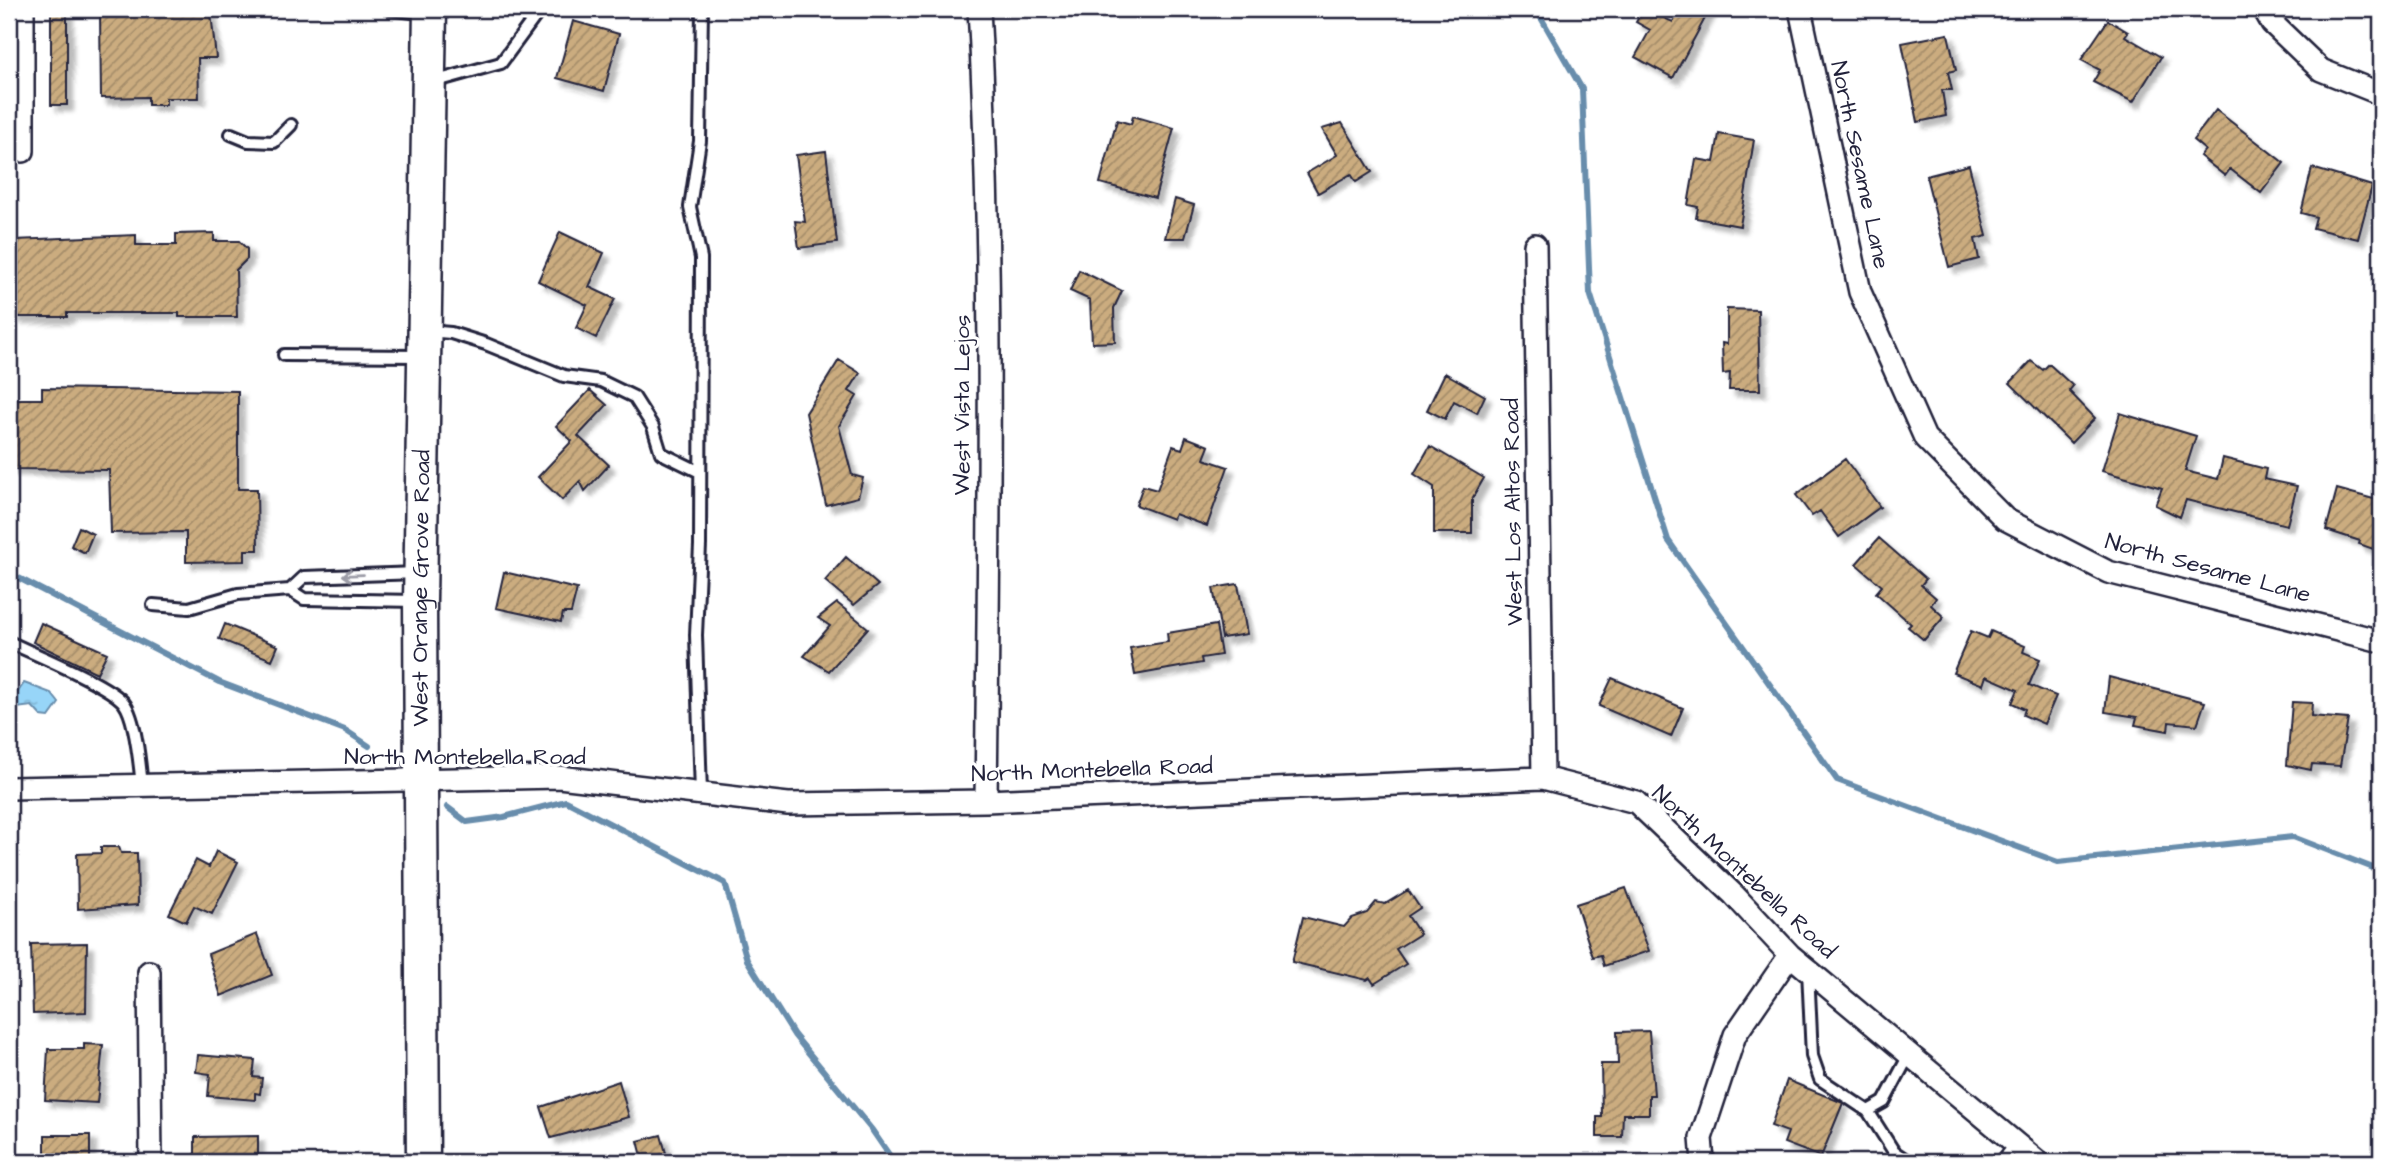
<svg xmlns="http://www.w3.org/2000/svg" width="2390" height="1171" viewBox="0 0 2390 1171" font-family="'Architects Daughter',sans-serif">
<defs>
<pattern id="water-ripples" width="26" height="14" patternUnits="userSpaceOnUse" patternTransform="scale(1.75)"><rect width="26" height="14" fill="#97d5f8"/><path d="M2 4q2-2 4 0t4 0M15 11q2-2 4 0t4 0" fill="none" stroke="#82b7d6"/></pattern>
<pattern id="building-hatch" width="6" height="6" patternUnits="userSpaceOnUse" patternTransform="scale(1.75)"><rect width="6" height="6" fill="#cbac7f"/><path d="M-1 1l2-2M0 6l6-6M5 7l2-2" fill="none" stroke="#a48c69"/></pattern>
<filter id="shadow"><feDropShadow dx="6" dy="6" stdDeviation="2" flood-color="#0004"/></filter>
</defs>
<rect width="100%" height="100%" fill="#fff"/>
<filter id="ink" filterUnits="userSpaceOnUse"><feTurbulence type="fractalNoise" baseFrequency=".0143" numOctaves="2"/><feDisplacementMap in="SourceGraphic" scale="14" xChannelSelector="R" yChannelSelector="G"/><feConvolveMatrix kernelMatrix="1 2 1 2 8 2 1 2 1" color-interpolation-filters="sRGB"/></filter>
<g filter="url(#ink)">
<path fill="url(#water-ripples)" stroke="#688dac" stroke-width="2" d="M24 683 51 693 59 703 49 717 41 716 32 706 17 708 13 699Z"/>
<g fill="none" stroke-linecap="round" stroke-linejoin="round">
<path stroke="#688dac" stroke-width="6" d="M1536 9 1582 89 1590 293 1668 540 1837 780 2058 862 2293 837 2381 871
M9 573 219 682 345 730 369 746
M447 807 467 822 504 817 566 801 725 883 747 960 794 1035 872 1130 894 1162"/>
</g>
<path fill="url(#building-hatch)" stroke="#22223b" stroke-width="2" filter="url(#shadow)" d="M51 9H67V105H51Z
M1643 9 1673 22 1680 9H1710L1673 78 1635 57 1650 30 1636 22Z
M211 13 216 58H198L199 98H166V105H148V97L101 98 100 14Z
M2108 20 2128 32 2125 36 2161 57 2133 102 2093 82 2100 70 2081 60Z
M573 21 619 34 604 91 557 78Z
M1948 34 1956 70 1948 72 1952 90H1942L1946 116 1918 122 1902 43Z
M2216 110 2284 163 2261 193 2230 169 2225 176 2200 156 2205 150 2193 140Z
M1133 116 1174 128 1155 198 1100 183 1117 120 1131 124Z
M1342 123 1372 172 1356 182 1351 174 1318 193 1307 173 1337 155 1322 129Z
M1719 134 1754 140 1740 226 1696 218 1698 207 1688 205 1696 159 1714 162Z
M826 151 837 243 799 248 795 221 805 222 796 155Z
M1969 165 1987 236 1975 239 1979 259 1949 267 1926 176Z
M2312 168 2372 186 2358 239 2313 228 2316 217 2301 213Z
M1175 199 1194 205 1185 238H1165Z
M560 232 604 253 589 287 615 299 596 338 576 328 587 305 538 281Z
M214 233V241H239L247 249V259L236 270 237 317H179V313H67V317H14V240L136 235V245H176V234Z
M1079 270 1122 291 1114 308 1115 342 1092 343 1090 300 1070 291Z
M1727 309 1758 310 1760 390H1729L1730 373 1723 374 1722 343 1727 344Z
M839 360 860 373 849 391 857 396 839 426 852 475 863 478 858 497 826 505 806 413Z
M2031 361 2043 370 2049 364 2073 386 2069 391 2095 418 2071 443 2010 383Z
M1445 373 1485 396 1477 413 1454 401 1445 419 1427 410Z
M42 388 238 391V489H257L258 550H245V561L186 562V532L111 533 109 470 9 469V399H42Z
M590 390 607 405 578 436 609 465 585 491 580 481 562 500 538 477 572 441 556 426Z
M2120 413 2196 436 2185 471 2218 479 2223 458 2266 469 2264 479 2297 486 2287 525 2186 500 2180 517 2155 505 2162 488 2102 471Z
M1186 437 1209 446 1204 459 1228 467 1207 526 1175 514 1173 519 1136 505 1143 486 1157 490 1173 446 1182 449Z
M1430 446 1484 478 1472 499V533H1434V487L1414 474Z
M1845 459 1880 507 1839 537 1820 511 1812 516 1796 495Z
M2337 489 2381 501V535L2376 550 2359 544 2360 541 2326 530Z
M79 527 93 534 85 553 71 546Z
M1879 538 1926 579 1921 585 1936 598 1931 605 1944 617 1924 640 1908 627 1911 624 1876 593 1882 586 1856 564Z
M846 557 878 585 854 605 825 581Z
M504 572 577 589 571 613H563L561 622 496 608Z
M1238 584 1247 634 1222 638 1213 588Z
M837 603 868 628 829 671 804 656 830 626 818 618Z
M41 623 107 653 97 673 33 642Z
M225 624 278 646 272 660 219 639Z
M1216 625 1221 655 1201 658 1202 663 1135 675 1130 648 1168 642 1167 633Z
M1971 631 1988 638 1991 631 2025 646 2023 652 2040 659 2029 685 2056 696 2044 724 2023 715 2025 709 2012 703 2018 690 1986 676 1983 685 1953 673Z
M2109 677 2205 702 2197 725 2169 722 2168 731 2135 725 2137 717 2105 712Z
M1612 678 1683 708 1671 737 1599 706Z
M2292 702 2312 703 2311 716 2348 719 2340 766 2312 764 2311 770 2287 765Z
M101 847H119L121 853H137L138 905 78 909 77 854 101 853Z
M216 851 238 862 212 914 194 906 186 922 169 914 196 860 209 867Z
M1626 888 1649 951 1604 966 1601 955 1593 957 1576 904Z
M1408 890 1420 908 1408 916 1420 934 1396 949 1406 964 1374 984 1370 978 1367 980 1292 962 1303 917 1344 927 1352 918 1367 913 1376 902 1385 904Z
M257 934 272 975 221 996 208 954Z
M87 943 86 1012 33 1014 31 944Z
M1649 1031 1654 1095H1649V1114H1623L1622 1137H1597V1117H1602L1601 1064H1618L1617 1032Z
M84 1044 103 1045 97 1103 45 1100 48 1049H84Z
M198 1055 255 1060 253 1077 262 1078 260 1094 255 1093V1100L208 1096 210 1074 196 1072Z
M1787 1080 1843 1103 1821 1157 1784 1143 1788 1132 1771 1126Z
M619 1081 629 1117 551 1138 541 1107Z
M45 1135H90V1162H45Z
M661 1135 666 1153 643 1160 638 1141Z
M258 1136V1162L195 1160V1137Z"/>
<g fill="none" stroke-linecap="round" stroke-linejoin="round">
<g stroke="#22223b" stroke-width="16">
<path id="lane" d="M390 9 427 14
M433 82 501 63 537 14V9
M231 134 248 141 274 142 291 125
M427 331 451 333 486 344 564 376 601 381 634 397 653 427 661 453 700 472
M284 355 421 356
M290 590 304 599 417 601
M153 605 189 608 238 594 290 590 304 577 418 573
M9 642C32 653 110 685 124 703 136 719 140 766 142 787
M701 794 696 635 700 545 701 258 690 207 700 141 702 9
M1808 970 1812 1056 1820 1079 1868 1111 1894 1152 1909 1162
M1868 1111 1884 1102 1909 1055
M2001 1162 2016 1144"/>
</g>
<g stroke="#22223b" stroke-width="26">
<path id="street" d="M979 9C994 272 989 537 986 801
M1800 9 1860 292 1925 438 2005 519 2108 572 2381 641
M2264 9 2272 23 2321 70 2381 94
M23 151V9
M1535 245 1543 778
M9 788 559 777 788 804 986 801 1543 778 1636 802 1734 895 1790 955 2038 1162
M149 972 151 1162
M1703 1162 1701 1138 1735 1035 1790 955"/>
</g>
<g stroke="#22223b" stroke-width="37">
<g id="primary">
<path id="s1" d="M423 1162 420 601 430 9"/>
</g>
</g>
<use href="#lane" stroke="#fff" stroke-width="10"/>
<use href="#street" stroke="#fff" stroke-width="21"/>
<use href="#primary" stroke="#fff" stroke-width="32"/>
</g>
<defs><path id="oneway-shaft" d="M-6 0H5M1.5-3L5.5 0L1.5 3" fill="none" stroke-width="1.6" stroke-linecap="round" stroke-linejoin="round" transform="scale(1.75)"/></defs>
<use stroke="#9c9ca7" href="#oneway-shaft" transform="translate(353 575) rotate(178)"/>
</g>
<g text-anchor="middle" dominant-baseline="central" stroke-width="6" stroke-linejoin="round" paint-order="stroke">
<g font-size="23" fill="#22223b" stroke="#fff">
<text transform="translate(1860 165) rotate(78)">North Sesame Lane</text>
<text transform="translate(962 405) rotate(-90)">West Vista Lejos</text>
<text transform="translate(1513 512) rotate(-91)">West Los Altos Road</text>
<text transform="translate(2208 568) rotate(15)">North Sesame Lane</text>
<text stroke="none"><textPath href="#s1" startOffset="574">West Orange Grove Road</textPath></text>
<text x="465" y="757">North Montebella Road</text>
<text transform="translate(1092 770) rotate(-2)">North Montebella Road</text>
<text transform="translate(1744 872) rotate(43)">North Montebella Road</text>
</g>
</g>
<rect width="2390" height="1171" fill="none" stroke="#fff" stroke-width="35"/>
<rect x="18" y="18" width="2355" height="1136" fill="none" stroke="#22223b" stroke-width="2.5" filter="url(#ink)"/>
</svg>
